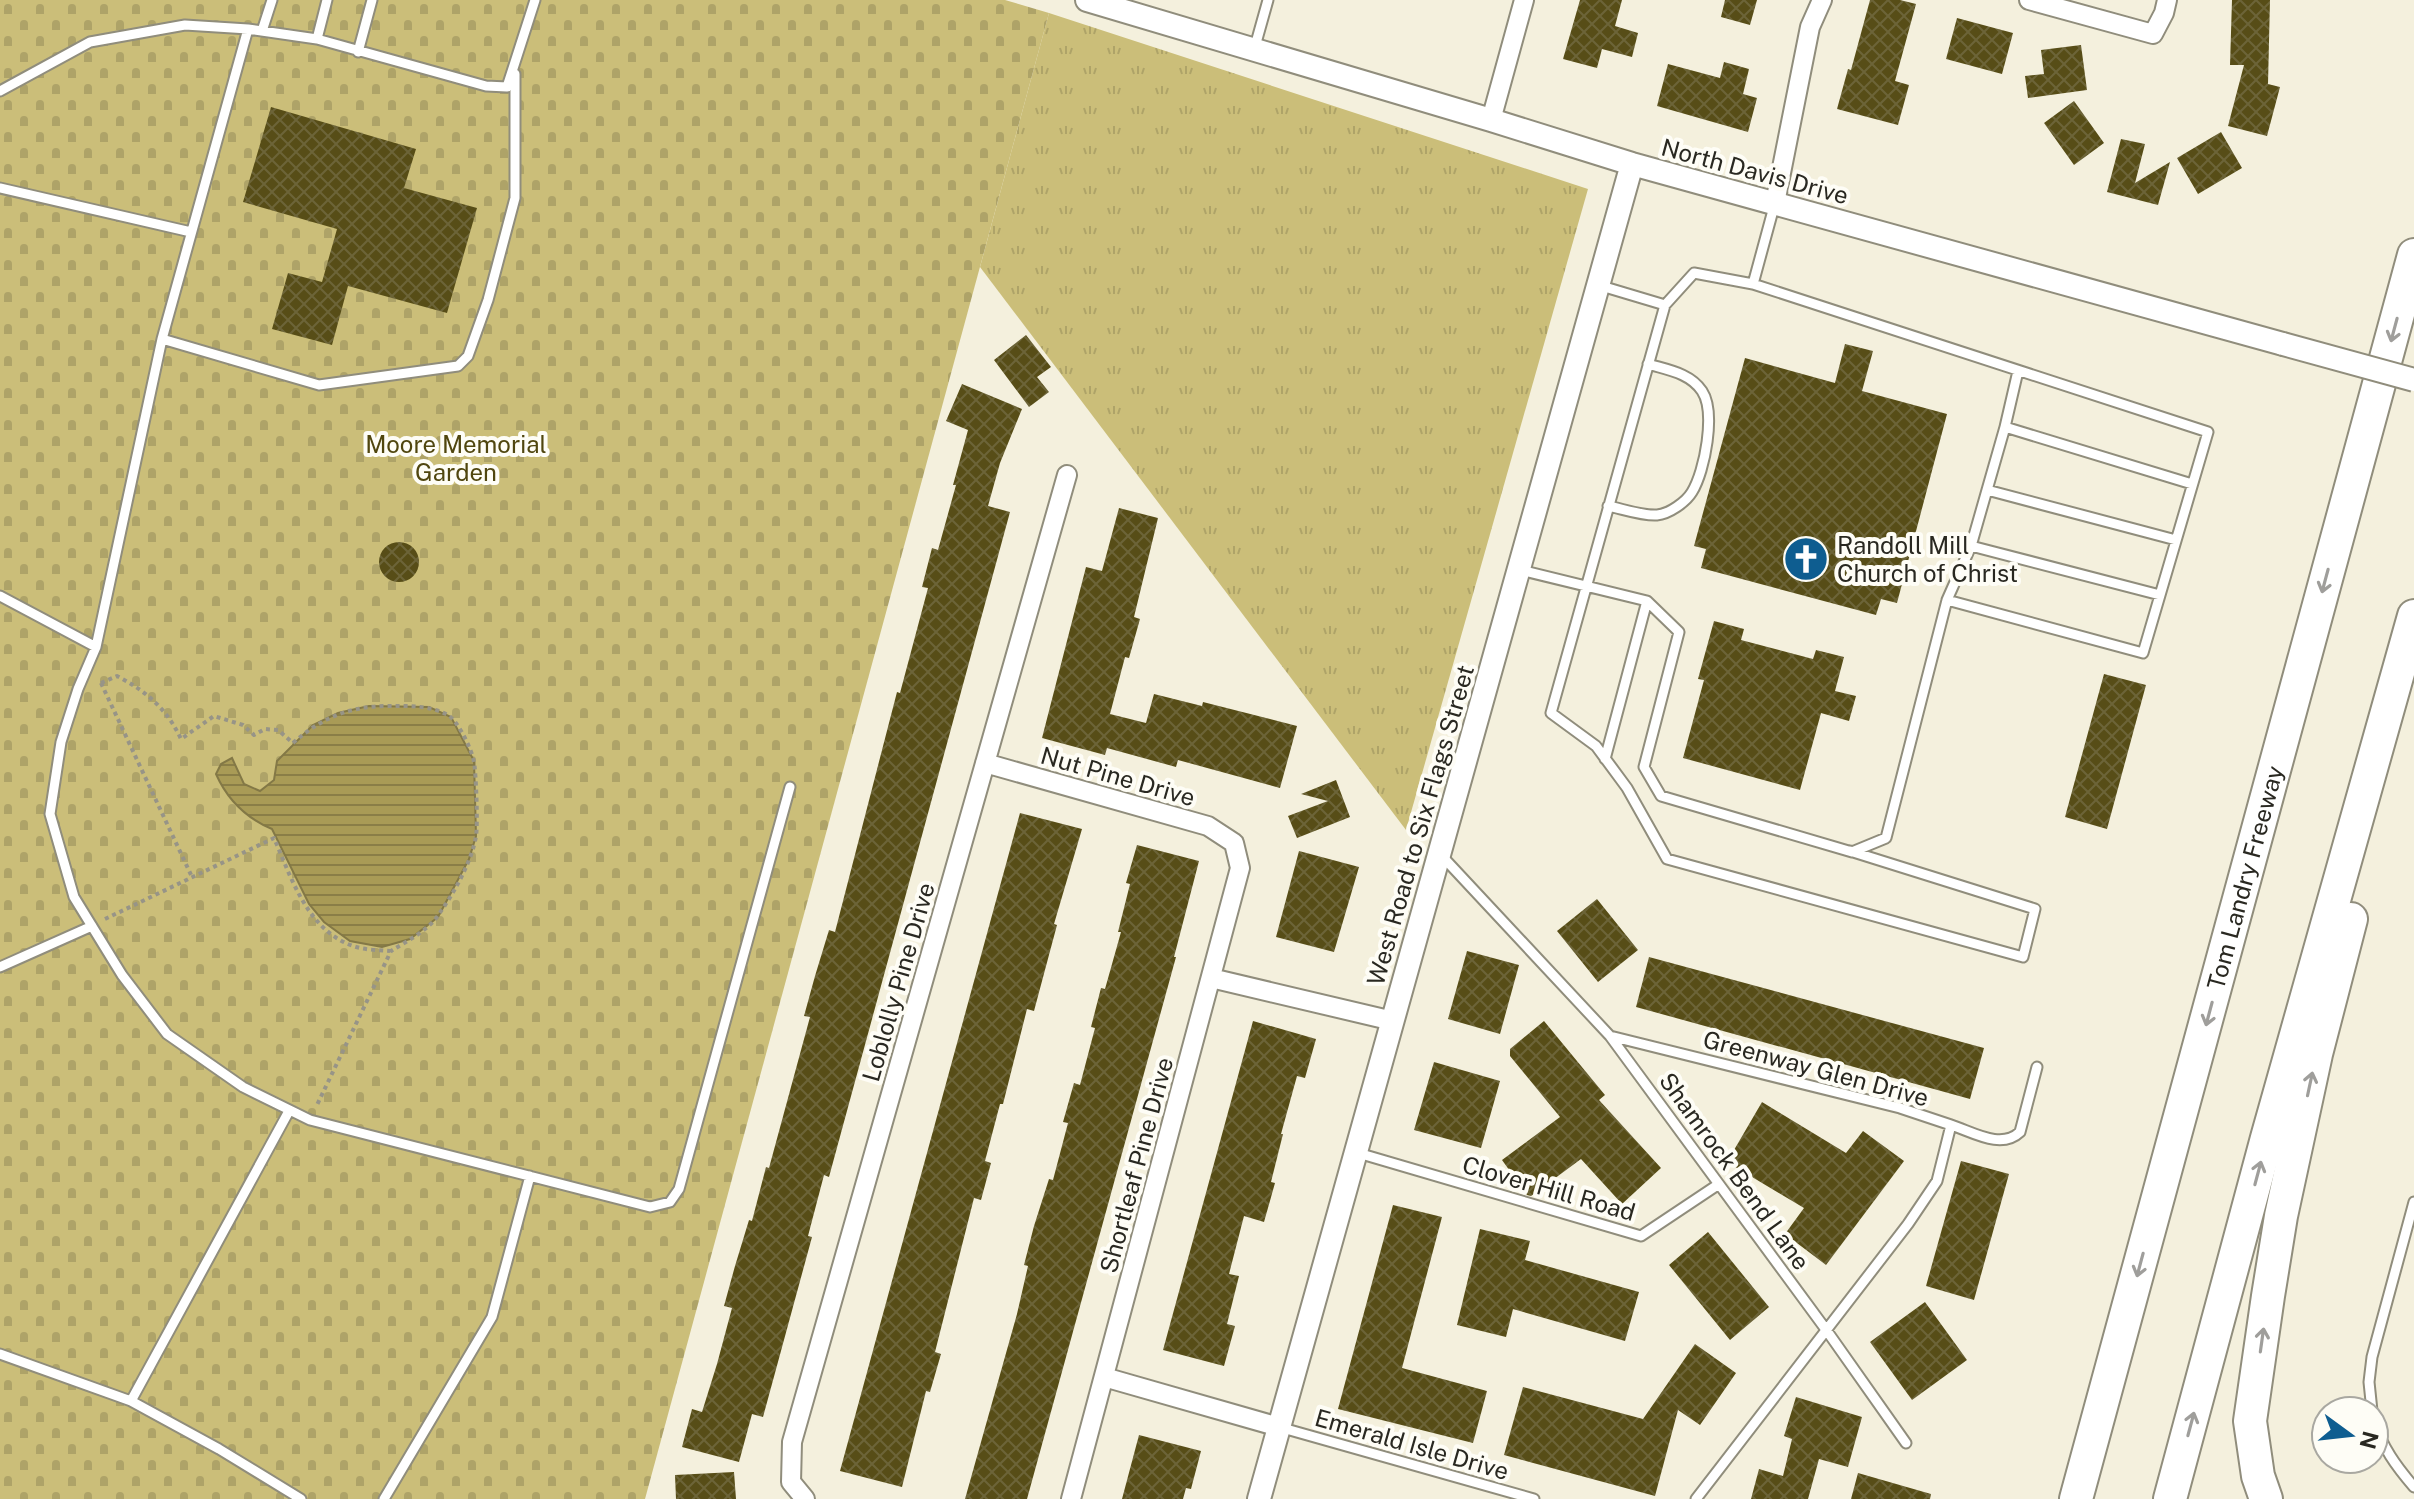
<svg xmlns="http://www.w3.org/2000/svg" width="2414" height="1499" viewBox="0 0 2414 1499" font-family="'Public Sans',sans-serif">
<defs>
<pattern id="grass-tufts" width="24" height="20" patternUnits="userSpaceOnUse" patternTransform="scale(2)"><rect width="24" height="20" fill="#cbbe79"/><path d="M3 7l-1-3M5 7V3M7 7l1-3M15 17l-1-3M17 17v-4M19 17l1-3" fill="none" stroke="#aea368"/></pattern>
<pattern id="cemetery-stones" width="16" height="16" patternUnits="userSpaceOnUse" patternTransform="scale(2)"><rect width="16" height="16" fill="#cbbe79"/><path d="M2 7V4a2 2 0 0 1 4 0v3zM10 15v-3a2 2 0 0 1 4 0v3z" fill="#aea368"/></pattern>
<pattern id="water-rules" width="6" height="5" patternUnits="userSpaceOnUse" patternTransform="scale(2)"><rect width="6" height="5" fill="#a99b56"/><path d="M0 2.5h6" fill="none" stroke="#8a7e47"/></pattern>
<pattern id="building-cross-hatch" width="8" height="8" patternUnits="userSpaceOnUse" patternTransform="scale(2)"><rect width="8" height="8" fill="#574d17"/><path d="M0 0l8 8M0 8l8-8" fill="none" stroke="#6c6438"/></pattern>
</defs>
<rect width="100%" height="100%" fill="#f4f0dd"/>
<path fill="url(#grass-tufts)" d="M1049 13 1588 189 1406 830 980 267Z"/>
<path fill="url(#cemetery-stones)" d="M0 0H1005L1049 13 645 1499H0Z"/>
<path fill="url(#water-rules)" stroke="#837846" stroke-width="2" d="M369 706 429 707 451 717 474 761 476 836 469 859 438 917 410 939 382 947 350 941 324 922 309 904 272 829C246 818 228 801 216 774L221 764 232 758 244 784 260 791 274 780 277 761 313 725 338 713Z"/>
<path fill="url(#building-cross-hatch)" d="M1580 0H1622L1615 26 1638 33 1632 57 1602 49 1597 68 1563 59Z
M1725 0H1757L1750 25 1721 17Z
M1870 0H1900L1916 4 1895 81 1909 85 1898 125 1837 109 1848 69 1851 70Z
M2232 0H2270L2268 84 2280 87 2267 136 2228 126 2244 65H2230Z
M1957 18 2013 33 2002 74 1946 59Z
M2081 45 2087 90 2028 98 2025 76 2044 74 2041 50Z
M1724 62 1749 69 1743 94 1757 98 1748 132 1657 106 1668 64 1720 78Z
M2074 101 2104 143 2074 165 2044 123Z
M271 107 416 149 404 188 477 208 447 313 348 286 332 345 272 329 288 273 322 282 337 229 243 202Z
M2221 132 2242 168 2198 194 2177 158Z
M2121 139 2145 144 2135 183 2170 162 2158 205 2107 192Z
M1026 335 1051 367 1037 377 1049 392 1029 407 994 360Z
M1845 344 1873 351 1862 391 1947 414 1897 603 1881 599 1876 615 1701 568 1706 549 1694 546 1745 358 1835 383Z
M962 384 1022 409 1000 463 988 506 1010 512 829 1177 824 1175 808 1236 812 1237 763 1417 752 1414 739 1462 682 1447 692 1409 702 1412 717 1364 732 1308 724 1306 735 1266 749 1220 752 1221 766 1167 769 1168 810 1017 804 1016 815 976 829 930 835 932 897 692 900 693 928 588 922 587 932 548 938 550 956 485H953L968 430 946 421Z
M1119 508 1158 518 1134 617 1140 619 1129 658 1125 657 1110 714 1146 723 1154 694 1202 706 1203 702 1297 726 1280 788 1178 760 1176 767 1107 748 1105 755 1042 738 1086 567 1102 571Z
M379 562a20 20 0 1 1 40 0a20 20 0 1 1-40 0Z
M1714 621 1744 629 1741 640 1813 659 1816 650 1844 657 1835 691 1856 696 1849 721 1821 713 1800 790 1683 758 1704 680 1698 679Z
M2104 674 2146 685 2107 829 2065 817Z
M1336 780 1350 817 1297 838 1288 816 1328 801 1301 794Z
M1020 813 1082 829 1054 924 1057 925 1034 1011 1027 1009 1003 1104H1000L985 1161 991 1163 981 1200 974 1198 935 1352 941 1354 930 1392 926 1391 902 1487 840 1471Z
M1137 845 1199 861 1174 957H1176L1027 1499H965L1017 1314 1028 1266 1024 1265 1034 1226 1049 1179 1053 1180 1068 1123 1063 1122 1074 1083 1080 1085 1095 1028 1091 1027 1101 988 1105 989 1121 932H1118L1130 884 1126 883Z
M1299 851 1359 867 1334 952 1276 937Z
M1597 899 1638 950 1598 982 1557 931Z
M1467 951 1519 965 1500 1034 1448 1019Z
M1649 957 1984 1048 1970 1099 1636 1007Z
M1253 1021 1316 1039 1305 1078 1297 1076 1281 1134H1283L1271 1182 1275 1183 1264 1222 1244 1216 1229 1274 1239 1276 1227 1324 1235 1326 1224 1366 1163 1350Z
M1544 1021 1605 1095 1599 1100 1661 1168 1622 1204 1581 1159 1531 1196 1527 1195 1502 1160 1560 1117 1510 1056V1049Z
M1434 1062 1500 1081 1481 1148 1414 1130Z
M1762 1102 1846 1153 1863 1131 1904 1161 1826 1265 1785 1234 1804 1208 1727 1162Z
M1961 1161 2009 1174 1974 1300 1926 1286Z
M1393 1205 1442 1217 1402 1368 1487 1391 1473 1443 1338 1409Z
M1480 1229 1530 1241 1525 1260 1639 1292 1625 1341 1513 1309 1506 1337 1457 1325Z
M1708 1232 1769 1307 1730 1340 1669 1265Z
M1925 1302 1967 1360 1912 1400 1870 1342Z
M1695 1344 1736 1373 1700 1425 1678 1410 1655 1496 1504 1455 1523 1387 1643 1419Z
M1796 1397 1862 1417 1848 1467 1819 1459 1808 1499H1751L1759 1469 1783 1476 1792 1439 1784 1436Z
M1139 1435 1201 1451 1191 1489 1186 1488 1183 1499H1122Z
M734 1472 736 1499H676L675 1475Z
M1858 1473 1931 1494 1930 1499H1851Z"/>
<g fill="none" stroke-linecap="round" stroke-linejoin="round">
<g stroke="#908d7c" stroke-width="13">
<path id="service" d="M248 29 162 339 96 647 78 689 61 742 50 814 74 897 122 975 167 1034 243 1087 310 1120 650 1207 670 1202 679 1189 790 787
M262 31 272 0
M317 39 327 0
M1254 50 1268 0
M358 52 372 0
M0 91 90 42 185 25 248 29 317 39 486 86 507 87 535 0
M0 188 191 232
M1598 285 1665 305 1694 273 1753 284
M1665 305 1551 713 1596 746 1627 788 1667 859 2023 957 2035 909 1850 851
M162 339 319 385 458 366 468 356 488 300 515 198V74
M2005 427 2018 371
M1987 490 2176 540
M1608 506C1623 509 1642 516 1657 515 1669 514 1686 502 1692 492 1705 471 1716 412 1702 391 1690 373 1668 370 1648 364
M1520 570 1647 601 1679 632 1644 767 1661 796 1852 852 1886 838 1947 600 2143 653 2208 432 1753 284 1775 203
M2160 595 1971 546 2005 427 2192 484
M0 596 96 647
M1947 600 1971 546
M1605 759 1647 601
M1442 856 1610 1036 1900 1108 1951 1125 1937 1181 1908 1224 1696 1499
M0 967 92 926
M1610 1036 1827 1331 1906 1443
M1951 1125C1973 1132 2001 1150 2020 1132L2037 1067
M1358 1153 1641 1236 1719 1184
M0 1354 131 1401 219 1449 301 1499
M131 1401 289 1111
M2372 1411 2369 1382 2372 1357 2414 1202
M2374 1420C2382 1447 2396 1466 2414 1487
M1279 1427 1534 1499
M384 1499 492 1317 530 1176"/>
</g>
<g stroke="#908d7c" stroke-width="22">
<path id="minor" d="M2029 0 2153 34 2164 13 2167 0
M1491 120 1524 0
M1775 203 1810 27 1822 0
M985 763 1208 826 1234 843 1240 868 1071 1499
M1211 978 1393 1021
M1104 1377 1279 1427
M805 1499 791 1482 792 1442 1067 475"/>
</g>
<g stroke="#908d7c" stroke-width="26">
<path id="tertiary" d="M1087 0 1491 120 1632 164 2283 344
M1259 1499 1632 164"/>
</g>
<g stroke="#908d7c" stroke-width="36">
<g id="motorway">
<path id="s1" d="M2076 1499 2414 255"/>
<path d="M2170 1499 2267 1138 2414 616"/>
<path d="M2266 1499 2258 1476 2250 1421 2268 1296 2281 1216 2316 1054 2351 919"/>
</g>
</g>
<path stroke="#979487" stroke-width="4" stroke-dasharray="4 4" stroke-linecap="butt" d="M101 683 117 676C146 691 167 709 181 739L214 716 243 725 254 735 265 729 278 730 293 743C321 718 350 706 388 706 408 706 429 705 448 715 458 721 472 750 474 762 476 772 478 826 476 836 472 861 454 893 439 914 429 930 407 941 391 951L316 1107
M101 683 192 877
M105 919 274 838C291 877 307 930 353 946 364 950 378 950 390 951"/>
<use href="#service" stroke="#fff" stroke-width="9"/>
<use href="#minor" stroke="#fff" stroke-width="18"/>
<use href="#tertiary" stroke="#fff" stroke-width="22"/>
<use href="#motorway" stroke="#fff" stroke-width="32"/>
<g stroke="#908d7c" stroke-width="26" stroke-linecap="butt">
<path id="tertiary-bridge" d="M2283 344 2414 380"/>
</g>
<use href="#tertiary-bridge" stroke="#fff" stroke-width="22"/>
</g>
<defs><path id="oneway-shaft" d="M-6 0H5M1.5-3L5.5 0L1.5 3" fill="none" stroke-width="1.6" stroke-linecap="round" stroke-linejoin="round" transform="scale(2)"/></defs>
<g stroke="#9f9e9b">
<use href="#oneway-shaft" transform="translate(2394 330) rotate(105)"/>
<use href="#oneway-shaft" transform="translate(2325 581) rotate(105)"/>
<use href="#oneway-shaft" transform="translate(2209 1014) rotate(105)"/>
<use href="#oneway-shaft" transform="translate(2310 1084) rotate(-78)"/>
<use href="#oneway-shaft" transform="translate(2258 1173) rotate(-75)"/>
<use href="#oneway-shaft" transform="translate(2140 1265) rotate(105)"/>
<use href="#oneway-shaft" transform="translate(2262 1340) rotate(-82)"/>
<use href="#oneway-shaft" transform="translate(2191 1424) rotate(-75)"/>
</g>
<defs>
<g id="church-disc" transform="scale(2.3)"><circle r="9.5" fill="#0e5d90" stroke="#fefdf6"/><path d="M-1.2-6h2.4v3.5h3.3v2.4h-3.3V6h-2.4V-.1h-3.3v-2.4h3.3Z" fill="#fff"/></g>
</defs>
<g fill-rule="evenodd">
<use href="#church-disc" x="1806" y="559"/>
</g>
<g text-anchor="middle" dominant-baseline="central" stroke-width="8" stroke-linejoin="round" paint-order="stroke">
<g font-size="24" fill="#292821" stroke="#fefdf6">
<text transform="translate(1755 171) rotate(15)">North Davis Drive</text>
<text transform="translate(1118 776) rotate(16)">Nut Pine Drive</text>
<text transform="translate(1420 825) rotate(-74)">West Road to Six Flags Street</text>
<text stroke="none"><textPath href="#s1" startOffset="644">Tom Landry Freeway</textPath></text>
<text transform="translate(898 982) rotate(-74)">Loblolly Pine Drive</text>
<text transform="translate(1816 1068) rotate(15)">Greenway Glen Drive</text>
<text transform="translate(1136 1165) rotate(-75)">Shortleaf Pine Drive</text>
<text transform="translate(1735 1171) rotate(54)">Shamrock Bend Lane</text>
<text transform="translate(1549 1188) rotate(16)">Clover Hill Road</text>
<text transform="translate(1412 1444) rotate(16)">Emerald Isle Drive</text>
</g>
<g font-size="24" fill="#50460f" stroke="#fefdf6">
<text x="456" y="444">Moore Memorial<tspan x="456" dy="28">Garden</tspan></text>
</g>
<g font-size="24" fill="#292821" stroke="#fefdf6" text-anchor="start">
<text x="1837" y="545">Randoll Mill<tspan x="1837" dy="28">Church of Christ</tspan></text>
</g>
</g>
<g transform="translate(2350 1435) rotate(105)"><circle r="38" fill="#fefdf6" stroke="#a9a8a1" stroke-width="2"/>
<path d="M0-6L14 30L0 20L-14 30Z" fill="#0e5d90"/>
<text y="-12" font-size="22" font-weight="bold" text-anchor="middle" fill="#292821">N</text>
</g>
</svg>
